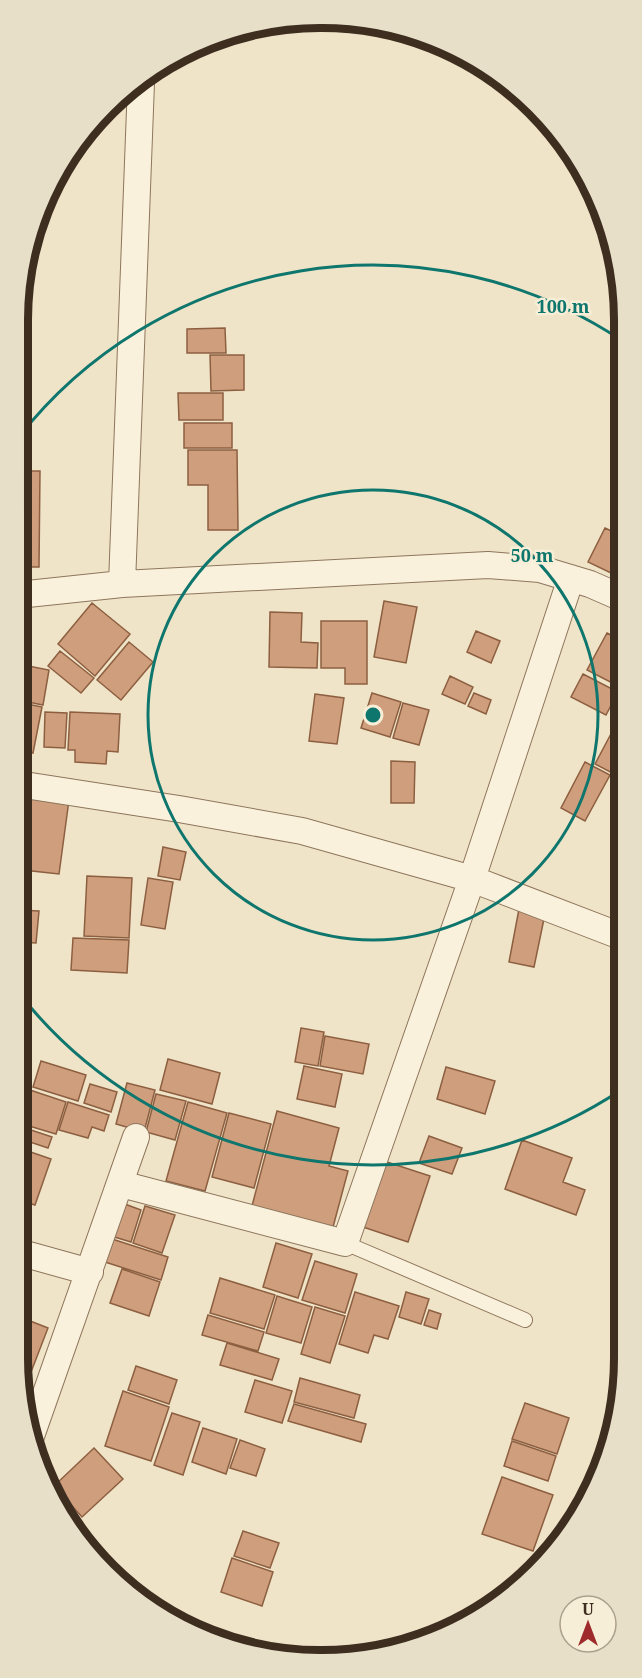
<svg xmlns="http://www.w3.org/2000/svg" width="642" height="1678" viewBox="0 0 642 1678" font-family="'Noto Serif',serif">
<rect width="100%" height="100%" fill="#f0e4c8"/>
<path fill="#cf9f7d" stroke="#8d5f41" stroke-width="1.5" d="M225 328 226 353H187V329Z
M210 355H244V390L211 391Z
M178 393H223V420H179Z
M184 423H232V448H184Z
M188 450H237L238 530H208V485H188Z
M18 471H40L39 567H18Z
M605 528 622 536V550L611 573 588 562Z
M622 555V580L613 575Z
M384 601 417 607 406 663 374 657Z
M92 603 130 634 95 676 58 644Z
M270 612 302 613 301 642 318 643 317 668 269 667Z
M321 621H367V684H345V668H321Z
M476 631 500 641 491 663 467 652Z
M607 633 622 641V688L587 670Z
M129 642 153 662 121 700 97 680Z
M60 651 94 678 81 693 48 666Z
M18 664 49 670 43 705 18 700Z
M583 674 618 692 606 715 571 697Z
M450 676 473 687 465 704 442 694Z
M372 693 401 702 390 737 361 728Z
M474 693 491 700 486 714 468 706Z
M315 694 344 698 337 744 309 741Z
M18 702 42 707 33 753 18 750Z
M403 703 429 710 419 745 393 738Z
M45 712 67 713 65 748 44 747Z
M70 712 120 714 118 752 107 751 106 764 75 762V750H68Z
M622 713 623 768 618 776 595 764Z
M391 761 415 762 414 803H391Z
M585 762 610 775 585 821 561 808Z
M18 794 30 795 25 840H18Z
M32 795 69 800 59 874 23 870Z
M163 847 186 852 180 880 158 876Z
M87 876 132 878 129 938 84 936Z
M148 878 173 882 165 929 141 925Z
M519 909 545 914 534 967 509 962Z
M18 910 39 911 36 943 18 942Z
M73 938 129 940 127 973 71 970Z
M301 1028 324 1032 318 1066 295 1062Z
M325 1036 369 1044 363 1074 320 1066Z
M168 1059 220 1073 212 1104 160 1090Z
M41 1061 86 1075 78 1101 33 1087Z
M18 1066 24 1068 18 1087Z
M304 1066 342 1074 335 1107 297 1099Z
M446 1067 495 1081 485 1114 437 1099Z
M127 1083 155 1090 144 1132 116 1124Z
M90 1084 117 1092 111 1112 84 1103Z
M30 1090 66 1102 56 1134 19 1123Z
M156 1094 186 1101 175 1140 146 1132Z
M68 1102 109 1115 104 1131 92 1127 88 1138 59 1130Z
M188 1102 227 1113 205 1191 166 1181Z
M277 1111 339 1128 329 1166 348 1171 333 1227 252 1206Z
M229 1113 271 1124 254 1188 212 1177Z
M19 1126 52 1137 48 1148 18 1138Z
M429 1136 462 1148 452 1174 419 1163Z
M522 1140 572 1158 563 1182 585 1190 576 1215 505 1189Z
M19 1148 51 1159 35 1205 18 1200Z
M384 1161 430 1176 408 1242 363 1227Z
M122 1203 141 1210 131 1242 111 1236Z
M145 1206 175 1215 162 1253 133 1243Z
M112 1239 168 1257 161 1280 105 1262Z
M276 1243 312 1254 298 1298 263 1287Z
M315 1261 357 1274 345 1313 302 1300Z
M122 1269 160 1282 149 1316 110 1303Z
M220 1278 275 1295 264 1329 210 1313Z
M355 1292 399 1306 388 1339 374 1335 368 1353 339 1344Z
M406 1292 429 1299 421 1324 399 1317Z
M277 1296 312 1307 301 1343 266 1333Z
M315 1307 345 1316 330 1363 301 1354Z
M429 1310 441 1314 437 1329 424 1325Z
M208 1315 264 1332 258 1351 202 1335Z
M20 1317 48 1328 31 1372 20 1368 18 1322Z
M227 1343 279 1359 272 1380 220 1365Z
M136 1366 177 1380 169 1404 128 1390Z
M300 1378 360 1395 354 1418 294 1402Z
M255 1380 292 1391 282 1423 245 1412Z
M123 1391 169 1407 151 1461 105 1446Z
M525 1403 569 1418 557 1454 512 1439Z
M294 1404 366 1424 361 1442 288 1421Z
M172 1413 200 1422 183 1475 154 1465Z
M203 1428 237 1439 226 1474 192 1462Z
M240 1440 265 1449 256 1476 230 1468Z
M512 1441 556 1456 548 1481 504 1466Z
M599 1446 607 1449 587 1489 585 1488Z
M94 1448 123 1479 82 1517 54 1486Z
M502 1477 553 1495 533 1551 482 1534Z
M243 1531 279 1543 270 1568 234 1556Z
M232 1558 273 1572 262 1606 221 1592Z
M326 1648 343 1655 323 1656Z"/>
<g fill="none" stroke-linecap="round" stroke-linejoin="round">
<g stroke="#8d765c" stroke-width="16">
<path id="service" d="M345 1243 525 1320"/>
</g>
<g stroke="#8d765c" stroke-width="28">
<path id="minor" d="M571 578 472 879 623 937
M122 584 141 83
M18 595 122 584 488 565 540 569 590 584 622 598
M18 784 179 809 302 831 472 879 345 1243 121 1184
M18 1252 90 1272
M31 1436 136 1137"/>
</g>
<use href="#service" stroke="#faf1dc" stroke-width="14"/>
<use href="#minor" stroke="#faf1dc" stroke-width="26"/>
</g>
<g fill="none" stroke="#0f766e" stroke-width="3">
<circle cx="373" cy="715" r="225"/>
<path d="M621 1090A450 450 0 0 1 18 992M18 438A450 450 0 0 1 621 340"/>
</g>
<path d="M0 0H642V1678H0ZM320 28H322A292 292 0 0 1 614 320V1358A292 292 0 0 1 322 1650H320A292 292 0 0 1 28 1358V320A292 292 0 0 1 320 28Z" fill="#e8dfc9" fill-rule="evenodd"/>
<path fill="none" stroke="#3d2e20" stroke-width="8" d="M320 28H322A292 292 0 0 1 614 320V1358A292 292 0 0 1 322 1650H320A292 292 0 0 1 28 1358V320A292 292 0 0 1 320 28Z"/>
<circle cx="373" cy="715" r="9" fill="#0f766e" stroke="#f7eed8" stroke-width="3"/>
<g font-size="18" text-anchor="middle" font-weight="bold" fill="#0f766e" stroke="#f7eed8" stroke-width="5" stroke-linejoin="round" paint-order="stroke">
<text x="563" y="313">100 m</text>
<text x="532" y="562">50 m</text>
</g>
<g transform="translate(588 1624)"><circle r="28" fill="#f7eed8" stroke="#ada18e" stroke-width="1.5"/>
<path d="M0-4.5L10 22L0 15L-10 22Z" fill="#9e2a2b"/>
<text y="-9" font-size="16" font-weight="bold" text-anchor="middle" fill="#3d2e20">U</text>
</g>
</svg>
